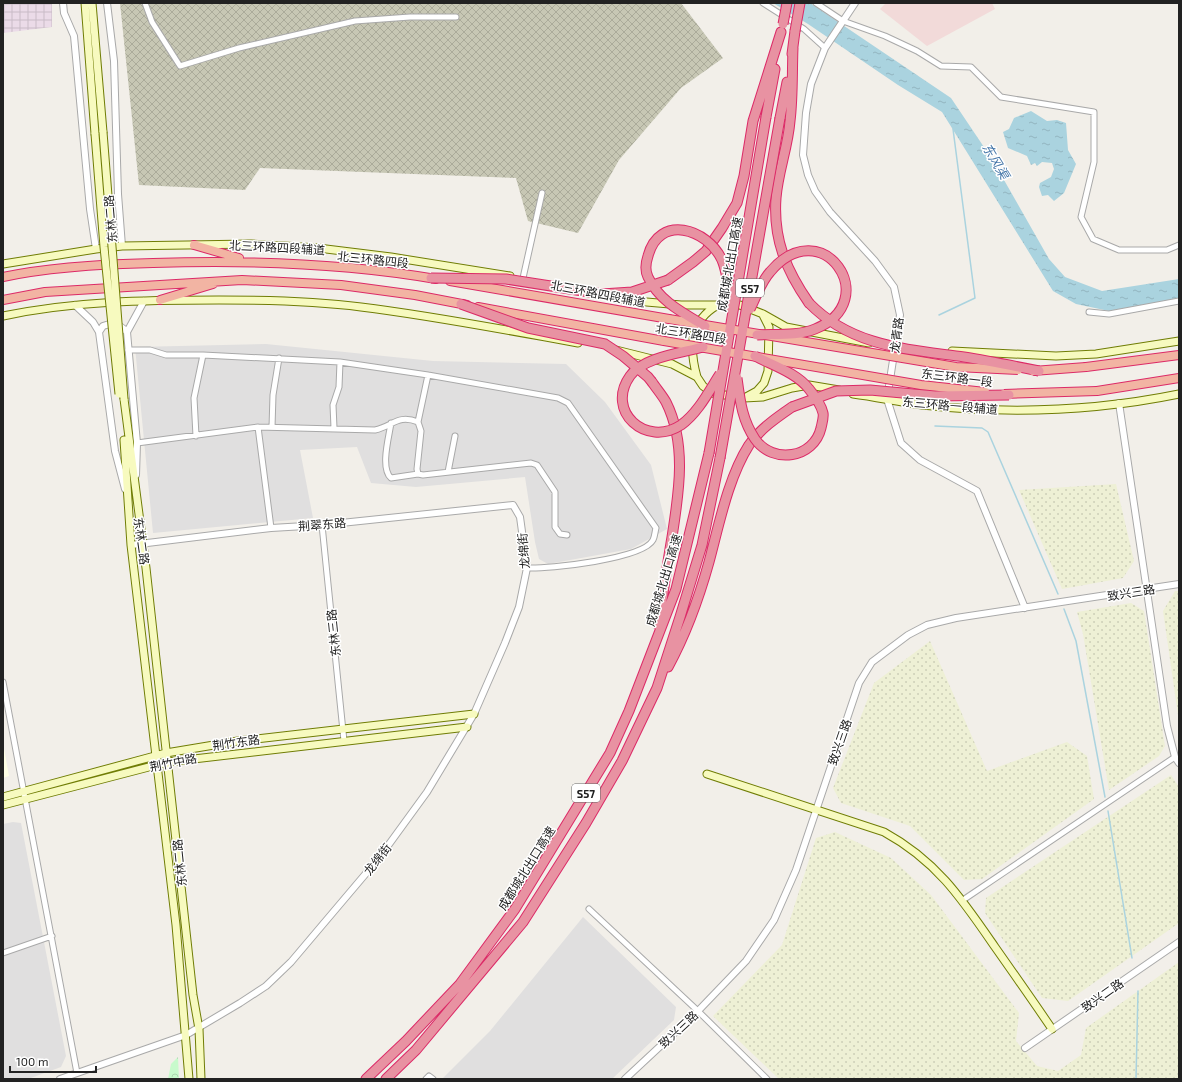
<svg xmlns="http://www.w3.org/2000/svg" width="1182" height="1082" viewBox="0 0 1182 1082" font-family="'Exo 2','Noto Sans SC',sans-serif">
<defs>
<pattern id="industrial-grid" width="8" height="8" patternUnits="userSpaceOnUse"><rect width="8" height="8" fill="#ebdbe8"/><path d="M0 4h8M4 0v8" fill="none" stroke="#c9bcc7"/></pattern>
<pattern id="construction-cross-hatch" width="8" height="8" patternUnits="userSpaceOnUse"><rect width="8" height="8" fill="#c7c7b4"/><path d="M0 0l8 8M0 8l8-8" fill="none" stroke="#abab9a"/></pattern>
<pattern id="farmland-dots" width="8" height="8" patternUnits="userSpaceOnUse"><rect width="8" height="8" fill="#eef0d5"/><path d="M2 2h.1M6 6h.1" fill="none" stroke="#ccceb7" stroke-width="1.8" stroke-linecap="round"/></pattern>
<pattern id="park-crowns" width="20" height="18" patternUnits="userSpaceOnUse"><rect width="20" height="18" fill="#c8facc"/><path d="M2 6a3 3 0 1 1 6 0M12 15a3 3 0 1 1 6 0" fill="none" stroke="#acd6af"/></pattern>
<pattern id="water-ripples" width="26" height="14" patternUnits="userSpaceOnUse"><rect width="26" height="14" fill="#aad3df"/><path d="M2 4q2-2 4 0t4 0M15 11q2-2 4 0t4 0" fill="none" stroke="#92b5bf"/></pattern>
</defs>
<rect width="100%" height="100%" fill="#f2efe9"/>
<path fill="#e0dfdf" d="M266 344 433 361 566 364 605 402 651 465 667 529 631 549 548 564 539 559 535 542 525 477 416 487 371 483 357 447 300 450 313 518 153 533 135 347Z
M13 822 21 823 66 1056 61 1067 28 1079H3V824Z
M583 917 676 1007 674 1020 612 1079H442L490 1031Z"/>
<path fill="#f2dad9" d="M886 3H992L995 9 927 46 880 9Z"/>
<path fill="url(#industrial-grid)" d="M3 3H52V27L3 33Z"/>
<path fill="#ffffe5" d="M3 743 9 776 3 778Z"/>
<path fill="url(#construction-cross-hatch)" d="M120 3H681L723 58 681 88 619 160 578 233 528 221 516 178 260 168 245 190 139 185Z"/>
<path fill="url(#farmland-dots)" d="M1116 484 1134 561 1123 578 1062 589 1019 490Z
M1175 591H1179V722L1163 611Z
M1131 603 1144 611 1165 746 1159 756 1109 790 1083 634 1077 612Z
M930 641 987 771 1067 742 1087 756 1094 799 982 879 964 880 910 826 841 803 833 788 874 683Z
M1171 775 1179 787V923L1068 1001 1042 998 985 913 986 898Z
M835 832 891 858 931 895 1019 1013 1016 1041 1037 1066 1058 1071 1081 1055 1086 1028 1179 962V1079H779L713 1016 782 945 816 838Z"/>
<path fill="url(#park-crowns)" d="M178 1057 179 1079H168L171 1064Z"/>
<path fill="url(#water-ripples)" d="M773 3H810L951 98 992 159 1049 259 1065 277 1102 291 1179 279V298L1109 311 1076 304 1053 291 942 112 898 85 808 24Z
M1031 111 1047 121 1057 120 1066 123 1068 150 1076 164 1064 193 1054 201 1048 195 1042 196 1039 187 1040 183 1051 177 1054 169 1052 163 1042 162 1037 166 1035 163 1031 165 1027 156 1008 148 1003 132 1009 129 1014 118Z"/>
<g fill="none" stroke-linecap="round" stroke-linejoin="round">
<path stroke="#aad3df" stroke-width="1.5" d="M939 315 975 298 953 129
M935 426 982 428 988 432 1058 594
M1064 609 1076 641 1105 797
M1108 811 1132 958
M1136 1079 1138 991"/>
<g stroke="#a9a9a9" stroke-width="7">
<path id="minor" d="M145 3 152 22 180 66 239 48 355 21 410 17H456
M763 3 804 29 825 48
M816 3 843 21
M843 21 885 36 917 51 941 66 971 67 1001 97 1094 112V162L1081 217 1093 239 1119 250H1167L1179 245
M523 278 542 193
M1089 312 1109 314 1179 301
M128 350H150L166 355H203
M418 422 428 375
M391 423C389 437 380 468 391 478L418 474
M258 427 375 430C393 426 398 414 418 422L421 431 417 469 418 474 423 475 531 463 537 465 555 492V527L560 534 567 535
M272 427 273 395 279 358
M334 428 333 405 339 387 340 362
M196 436 194 398 203 355 340 362 428 375 558 398 568 403 656 528C655 531 655 536 653 540 643 559 549 569 527 568
M137 443 258 427 271 528
M448 472 455 436
M322 525 344 741
M3 682 77 1073
M963 900 1175 757
M589 909 698 1011 767 1079
M3 953 52 936
M426 1079 429 1076 433 1079"/>
</g>
<g stroke="#a9a9a9" stroke-width="8">
<path id="tertiary" d="M63 3 64 13 74 36 90 209 96 249
M107 3 114 61 118 194 122 246
M855 3 825 48 811 84 806 113 803 155 808 175 815 191 830 212 875 261 894 287 900 315 887 399 901 443 920 460 977 491 1025 608
M75 305 93 322 99 332 115 451 125 489
M99 332 103 326C114 322 119 324 127 332
M1119 403 1167 726 1175 757 1179 763
M136 475 137 443 127 332 144 301
M1025 1048 1179 942
M60 1079 186 1035 240 1003 266 986 291 962 379 858 427 792 474 714 505 643 519 607 527 568 520 517 513 505 322 525 271 528 131 545
M625 1079 698 1011 746 961 774 920 796 870 859 683 872 662 908 635 927 625 956 618 1179 584"/>
</g>
<g stroke="#707d05" stroke-width="9">
<path id="secondary" d="M85 3 95 134
M92 3 103 132
M3 264 96 249 122 246 251 244 318 248 391 257 510 276
M607 296 635 301 681 305H740L763 314 786 327 869 343
M3 316C74 301 146 300 219 300 266 300 314 301 361 307 434 316 506 330 578 343
M616 350 672 364 697 377 703 386 712 393 744 398 763 397 792 388 809 385 839 390
M952 351 1056 356 1096 354 1179 341
M697 377C689 348 689 321 718 305
M853 394C876 397 899 402 922 405 1006 414 1096 411 1179 394
M746 397 757 391 764 383 768 371 769 327 763 315
M124 399 146 568 193 995 199 1029 201 1079
M124 440 131 545 176 925 189 1079
M707 774 884 832C937 861 962 899 995 947 1014 974 1033 1001 1052 1029
M3 797 166 753 238 741 474 714
M3 805 168 762 467 727"/>
</g>
<g stroke="#dc2a67" stroke-width="10">
<path id="trunk" d="M194 245 239 258
M3 277C50 267 105 264 153 263 247 260 344 263 436 279
M450 281 669 319
M3 300 45 292 242 280 341 285 415 295 467 305
M160 300 213 284
M478 307 664 341
M1086 367 1179 355
M1097 391 1179 378"/>
</g>
<g stroke="#dc2a67" stroke-width="11">
<path id="motorway" d="M793 48C792 72 793 97 790 121 788 147 778 172 776 198 773 239 786 270 809 303
M792 54 795 31
M766 117 775 69
M780 118 787 82
M668 280 693 262 706 251 722 228 737 203 744 176 753 121 781 32
M652 382C656 388 662 395 666 402 687 444 679 492 672 537 667 566 663 595 658 625
M668 667C686 634 699 598 709 562 719 525 728 478 749 445 760 429 776 418 792 407
M366 1079 406 1041 460 984 515 909 610 753 629 711 676 589 709 453
M386 1079 416 1050 523 922 586 823 622 761 657 688 680 617 702 545 720 458"/>
</g>
<use href="#minor" stroke="#fff" stroke-width="5"/>
<use href="#tertiary" stroke="#fff" stroke-width="6"/>
<use href="#secondary" stroke="#f7fabf" stroke-width="7"/>
<use href="#trunk" stroke="#f2b4a3" stroke-width="8"/>
<use href="#motorway" stroke="#e892a2" stroke-width="9"/>
<g stroke="#707d05" stroke-width="9" stroke-linecap="butt">
<path id="secondary-bridge" d="M103 132 124 399
M95 134 104 247 119 394"/>
</g>
<g stroke="#dc2a67" stroke-width="10" stroke-linecap="butt">
<path id="trunk-bridge" d="M669 319 956 367 1018 370
M664 341 921 385 985 392
M1033 371 1086 367
M1004 394 1097 391"/>
</g>
<g stroke="#dc2a67" stroke-width="11" stroke-linecap="butt">
<path id="motorway-bridge" d="M783 24 787 3
M795 31 800 3
M431 278 506 279 602 294 632 292 668 280
M809 303C852 347 907 349 964 357 989 361 1014 366 1039 371
M461 304 528 328 605 344 623 356 648 377 652 382
M750 309C756 297 761 282 770 272 822 210 885 301 815 329 798 336 775 334 757 335
M705 326C683 313 659 301 648 277 645 271 646 262 648 256 659 214 707 228 722 260 728 274 729 293 731 308
M703 347C682 353 643 357 630 376 605 411 646 448 681 425 698 413 709 391 720 374
M737 378C740 400 742 420 755 439 773 465 814 458 821 428 822 423 824 417 823 413 821 405 814 395 809 389 797 373 772 365 755 356
M792 407 836 391 870 390 935 396 1009 395
M709 453 766 117
M720 458 780 118"/>
</g>
<use href="#secondary-bridge" stroke="#f7fabf" stroke-width="7"/>
<use href="#trunk-bridge" stroke="#f2b4a3" stroke-width="8"/>
<use href="#motorway-bridge" stroke="#e892a2" stroke-width="9"/>
</g>
<g text-anchor="middle" dominant-baseline="central" stroke-width="3" stroke-linejoin="round" paint-order="stroke">
<g fill="#fff" stroke="#646464" stroke-width="1">
<rect x="736" y="279" width="28" height="18" rx="3"/>
<rect x="572" y="784" width="28" height="18" rx="3"/>
</g>
<g font-size="11" font-weight="bold" fill="#222">
<text x="750" y="288">S57</text>
<text x="586" y="793">S57</text>
</g>
<g font-size="12" fill="#222" stroke="#fff">
<text transform="translate(110 219) rotate(-95)">东林二路</text>
<text transform="translate(277 247) rotate(3)">北三环路四段辅道</text>
<text transform="translate(373 259) rotate(6)">北三环路四段</text>
<text transform="translate(729 264) rotate(-80)">成都城北出口高速</text>
<text transform="translate(598 293) rotate(11)">北三环路四段辅道</text>
<text transform="translate(691 333) rotate(9)">北三环路四段</text>
<text transform="translate(896 335) rotate(-83)">龙青路</text>
<text transform="translate(957 377) rotate(7)">东三环路一段</text>
<text transform="translate(950 405) rotate(5)">东三环路一段辅道</text>
<text transform="translate(322 524) rotate(-5)">荆翠东路</text>
<text transform="translate(142 541) rotate(82)">东林二路</text>
<text transform="translate(523 551) rotate(-95)">龙绵街</text>
<text transform="translate(663 580) rotate(-73)">成都城北出口高速</text>
<text transform="translate(1131 592) rotate(-9)">致兴三路</text>
<text transform="translate(333 633) rotate(-96)">东林三路</text>
<text transform="translate(236 742) rotate(-8)">荆竹东路</text>
<text transform="translate(839 742) rotate(-71)">致兴三路</text>
<text transform="translate(173 762) rotate(-11)">荆竹中路</text>
<text transform="translate(377 859) rotate(-52)">龙绵街</text>
<text transform="translate(179 863) rotate(-96)">东林二路</text>
<text transform="translate(526 868) rotate(-58)">成都城北出口高速</text>
<text transform="translate(1102 995) rotate(-35)">致兴二路</text>
<text transform="translate(678 1029) rotate(-43)">致兴三路</text>
</g>
<g font-size="13" font-style="italic" fill="#4a7aab" stroke="#fff">
<text transform="translate(996 161) rotate(59)">东风渠</text>
</g>
</g>
<rect width="1182" height="1082" fill="none" stroke="#222222" stroke-width="8"/>
<path d="M10 1066v6h86v-6" fill="none" stroke="#222222" stroke-width="2"/>
<text x="16" y="1066" font-size="12" fill="#222222" stroke="#ffffff" stroke-width="3" paint-order="stroke">100 m</text>
</svg>
